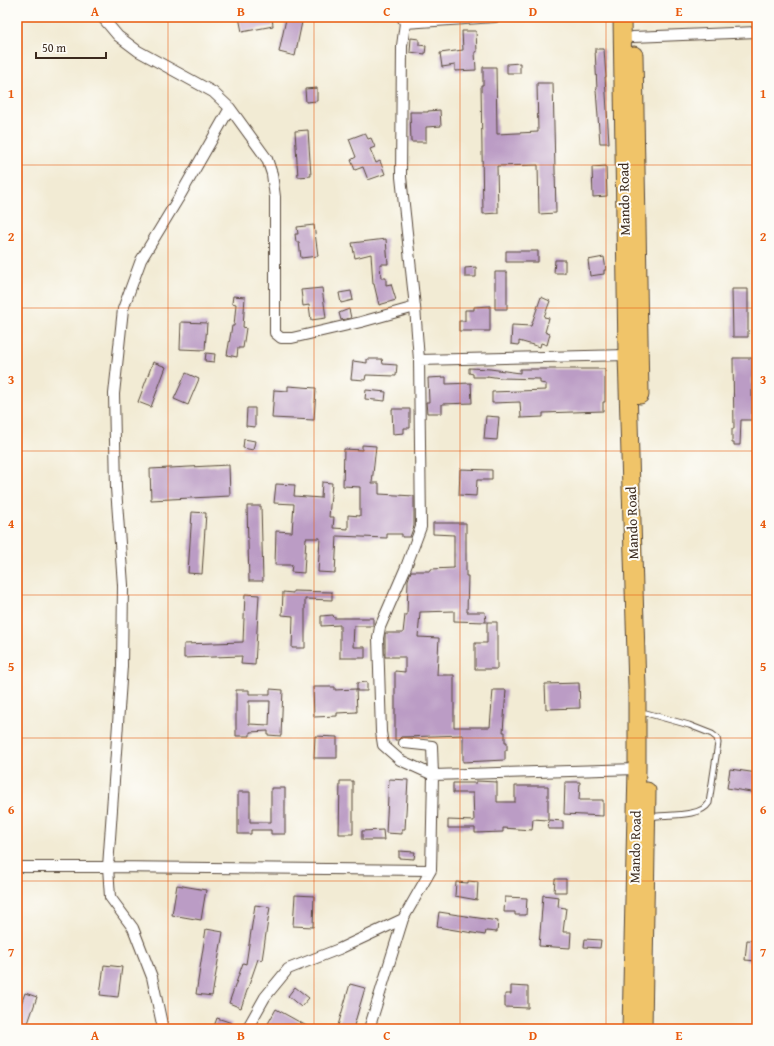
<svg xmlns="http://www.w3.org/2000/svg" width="774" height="1046" viewBox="0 0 774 1046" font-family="'Gentium Book Plus',serif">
<rect width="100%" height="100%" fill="#fdfcf7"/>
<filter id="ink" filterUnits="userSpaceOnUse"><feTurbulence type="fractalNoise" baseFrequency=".025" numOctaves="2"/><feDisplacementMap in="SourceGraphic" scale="8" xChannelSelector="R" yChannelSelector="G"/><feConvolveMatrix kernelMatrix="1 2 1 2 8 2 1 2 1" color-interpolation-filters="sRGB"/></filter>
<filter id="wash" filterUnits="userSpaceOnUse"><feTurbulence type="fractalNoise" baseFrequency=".012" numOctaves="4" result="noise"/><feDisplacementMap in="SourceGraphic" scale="16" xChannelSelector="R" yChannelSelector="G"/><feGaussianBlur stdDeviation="0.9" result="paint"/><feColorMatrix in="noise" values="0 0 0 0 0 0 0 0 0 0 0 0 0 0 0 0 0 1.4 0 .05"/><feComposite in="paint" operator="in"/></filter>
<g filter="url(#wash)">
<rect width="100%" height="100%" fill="#f2ebd4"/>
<g id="blocks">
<path fill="#bb9cc5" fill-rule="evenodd" d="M239 17H272L273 26 242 32Z
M286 19 302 22 295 56 279 52Z
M462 31H476L477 52H475L476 70 455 71V65L442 67 440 53 463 50Z
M411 38 419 39V45L426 46 425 54 410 52Z
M595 49H604L606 77H605L609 143H600L596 90 597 89Z
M520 63V73H507V64Z
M483 67H496L497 134 538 132 537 83H553L556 213 539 214 538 165 497 166 498 213 483 214 481 85H483Z
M317 88V101L306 102 305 89Z
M440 110 441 126 426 127V142H411L410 112H428V111Z
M308 130 311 176 298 177 295 131Z
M365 133 368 139 371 138 375 147 370 149 376 163 380 161 385 174 368 180 363 167 355 170 351 160 356 157 349 139Z
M606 166 607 196 593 197 592 167Z
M314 225 318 256 301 258 299 242H296L295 234H298L297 227Z
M386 239 388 264H380L381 278H386V285L391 284 396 300 379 305 374 284H373L371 254 355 258 352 243Z
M506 251H538V262H506Z
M604 257 606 270H604V274L590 276 588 260Z
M555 260H565V273H554Z
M476 267V277H465V268Z
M495 272H507V309H495Z
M322 288 326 318 311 320 309 305 303 306 301 290Z
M732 289H748V337H733Z
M351 291 353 300 341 303 339 293Z
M233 296 245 297 243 327 246 328 243 348H238L237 357 227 355 232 326H234L236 304 232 303Z
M541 297 550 301 544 317 549 318 545 332 550 334 547 345 541 343 540 347 519 341V345L511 344 512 325 531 326Z
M490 306V331H459V321H465V310H474V307Z
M349 309 351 318 341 320 339 313Z
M181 322 207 323 205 350 180 349Z
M206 353 215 354 214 362 205 361Z
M733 358H752V420H741L740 445H734V443H732V429H734Z
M367 359H382L383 364 397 365 396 376 366 375 365 380 351 379 353 361 367 363Z
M153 362 166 367 151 407 138 402Z
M469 368 490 369 520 373V369H605V402H603V411L543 413V417L521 418 520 402 492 403V392L546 390V384L540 383V379L501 378 487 376V377H473V374L469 373Z
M186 373 199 379 188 405 174 399Z
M446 377V384L471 383 472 403 442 404V413H427L426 402H429L428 378Z
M288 386 316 388 314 420 272 418 274 390 288 391Z
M366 390 386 392 385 401 365 399Z
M247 408H255V427L246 426Z
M392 409H410V428H404V433L393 434Z
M486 416 499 417 497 440 484 439Z
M244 439 255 441 253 450 243 448Z
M362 445 376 446 372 483H379V494L414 496V526L410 537H402V534H387V538L337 536 335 573 318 572 320 538H306L304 573 291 572 292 565H275L276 531 292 532 294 504 274 503 276 484 295 485 294 496 321 498 322 482 332 483 329 517H334L333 528 348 529V515L360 516V487L343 486 344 449 362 450Z
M229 465 230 496 151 500 150 469Z
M460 469 492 470V480H477L476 496 459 495Z
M247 506H261L263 581H249Z
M192 512 206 513 202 574 188 573Z
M433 523H466V576H468L467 612H485L486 622 454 621V611L420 612 418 637 439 638 437 675H454V727H490L493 690H506L503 732H505V742H507V750H505V760L463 762V735L404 737H401L398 740H395V671L405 672V657H385V633H403L405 615H407L408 580 411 571H431V569L454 568V535L433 534Z
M293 591 332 592V600L305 599V648H292L293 616 282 615 283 592 293 593Z
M245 594 259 595 255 665 241 664 242 656 184 658V644L243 642Z
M333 615 334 618H373V626H354L353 647H365V658H340V625L321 626V616Z
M487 622H497V669H475V643H487Z
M367 682V691H357V683Z
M579 683 580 708 546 709 545 684Z
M313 687H335V690L356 689 357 712 337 713V716L314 717Z
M270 689 283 690 281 736 268 735V731L250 732V736H236V690H249V694H270ZM249 701H270L269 725 249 724Z
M315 736 337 737V758H314Z
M730 769 757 773V793L727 788Z
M389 779 408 780 405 829H402V834L386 833Z
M340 781H353V834H339Z
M476 781 497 782V802H515V786H548V820L533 819 532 830 503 828V832L475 833V828H448V820L474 821 473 793H453V783H476Z
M565 782H580L579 800H603V816L564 814Z
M271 788H285V834H271V830H251V834H238V792H250V822H271Z
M549 820 563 821V829H548Z
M383 830 384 840H362V831Z
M399 851 415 852 414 859 399 858Z
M555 879H566V892H554Z
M468 881 478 882 477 900 455 896 456 882 468 883Z
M177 885 206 890 201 920 172 915Z
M295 895 314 896 313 927 293 926Z
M543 895 559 897 558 907 566 908 563 932H571L570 948 539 946Z
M505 897 527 898 526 915H515V912H504Z
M255 905 270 907 262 960 258 959 241 1008 229 1003 243 963 246 964Z
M439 912 498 921 497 932 486 931 485 935 437 927Z
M206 929 223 932 212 996 196 994Z
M585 939 601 940 600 948 584 947Z
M747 940 757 941V961L745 960Z
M104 965 122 967 118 997 100 995Z
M350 984 365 988 353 1029H337Z
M511 986 528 987V1008L505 1007V994H511Z
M295 987 309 998 301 1007 288 996Z
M25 993 37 997 26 1029 17 1025V1015Z
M276 1009 312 1029H265Z
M217 1018 232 1023 229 1029H213Z"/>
</g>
</g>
<g filter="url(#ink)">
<use href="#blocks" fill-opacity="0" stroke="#564739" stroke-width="1"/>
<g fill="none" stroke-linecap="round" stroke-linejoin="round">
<g stroke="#564739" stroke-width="7">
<path id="service" d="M646 713 689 725 712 734 717 738 718 743 709 803C700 818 665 814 649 817"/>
</g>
<g stroke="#564739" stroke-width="12">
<path id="minor" d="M102 17 118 36 138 51 213 92 230 108 267 159 272 174 275 197V333L281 338H292L361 322 415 307
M402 17 405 23 402 46 401 177 415 307 419 360 421 527 406 567 380 627 378 638 381 732 383 745 400 760 433 775 637 769
M405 23 495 17
M633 37 757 32
M419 360 627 355
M17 867H108L431 870
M163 1029 152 977 133 928 110 897 108 867 122 666 123 585 116 488 114 394 123 309 141 260 178 199 230 108
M247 1029 265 997 288 969 339 949 403 919
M369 1029 403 919 431 870 433 775 432 746 404 743"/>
</g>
<g stroke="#564739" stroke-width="19">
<path id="trunk" d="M622 17 627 355 637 688V769L631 1029
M634 55 640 395
M643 1029 647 791"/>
</g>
<use href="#service" stroke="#fff" stroke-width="5"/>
<use href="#minor" stroke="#fff" stroke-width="10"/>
<use href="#trunk" stroke="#f0c469" stroke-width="17"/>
</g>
</g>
<path fill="none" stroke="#e8590c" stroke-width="1" stroke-opacity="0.55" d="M168 17V1029M314 17V1029M460 17V1029M606 17V1029M17 165H757M17 308H757M17 451H757M17 595H757M17 738H757M17 881H757"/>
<g text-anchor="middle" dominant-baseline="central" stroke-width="4" stroke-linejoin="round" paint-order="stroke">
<g font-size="14" fill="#3b2a1e" stroke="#fdfcf7">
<text transform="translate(624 199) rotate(-91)">Mando Road</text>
<text transform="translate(632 523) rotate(-92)">Mando Road</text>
<text transform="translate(635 847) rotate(-89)">Mando Road</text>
</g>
</g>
<rect width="774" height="1046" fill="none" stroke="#fdfcf7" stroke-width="44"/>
<path d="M36 52v6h70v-6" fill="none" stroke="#3b2a1e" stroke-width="2"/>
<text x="42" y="52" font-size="12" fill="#3b2a1e" stroke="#fdfcf7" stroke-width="3" paint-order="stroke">50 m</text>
<rect x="22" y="22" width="730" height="1002" fill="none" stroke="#e8590c" stroke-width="1.5"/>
<g font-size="13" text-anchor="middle" font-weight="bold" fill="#e8590c">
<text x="95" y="16">A</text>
<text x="241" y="16">B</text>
<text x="387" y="16">C</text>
<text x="533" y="16">D</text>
<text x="679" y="16">E</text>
<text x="11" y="98">1</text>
<text x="763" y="98">1</text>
<text x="11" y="241">2</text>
<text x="763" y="241">2</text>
<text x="11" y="384">3</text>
<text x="763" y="384">3</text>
<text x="11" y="528">4</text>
<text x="763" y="528">4</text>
<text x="11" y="671">5</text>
<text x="763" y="671">5</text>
<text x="11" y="814">6</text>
<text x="763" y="814">6</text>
<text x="11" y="957">7</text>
<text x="763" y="957">7</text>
<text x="95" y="1040">A</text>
<text x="241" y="1040">B</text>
<text x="387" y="1040">C</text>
<text x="533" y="1040">D</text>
<text x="679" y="1040">E</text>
</g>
</svg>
